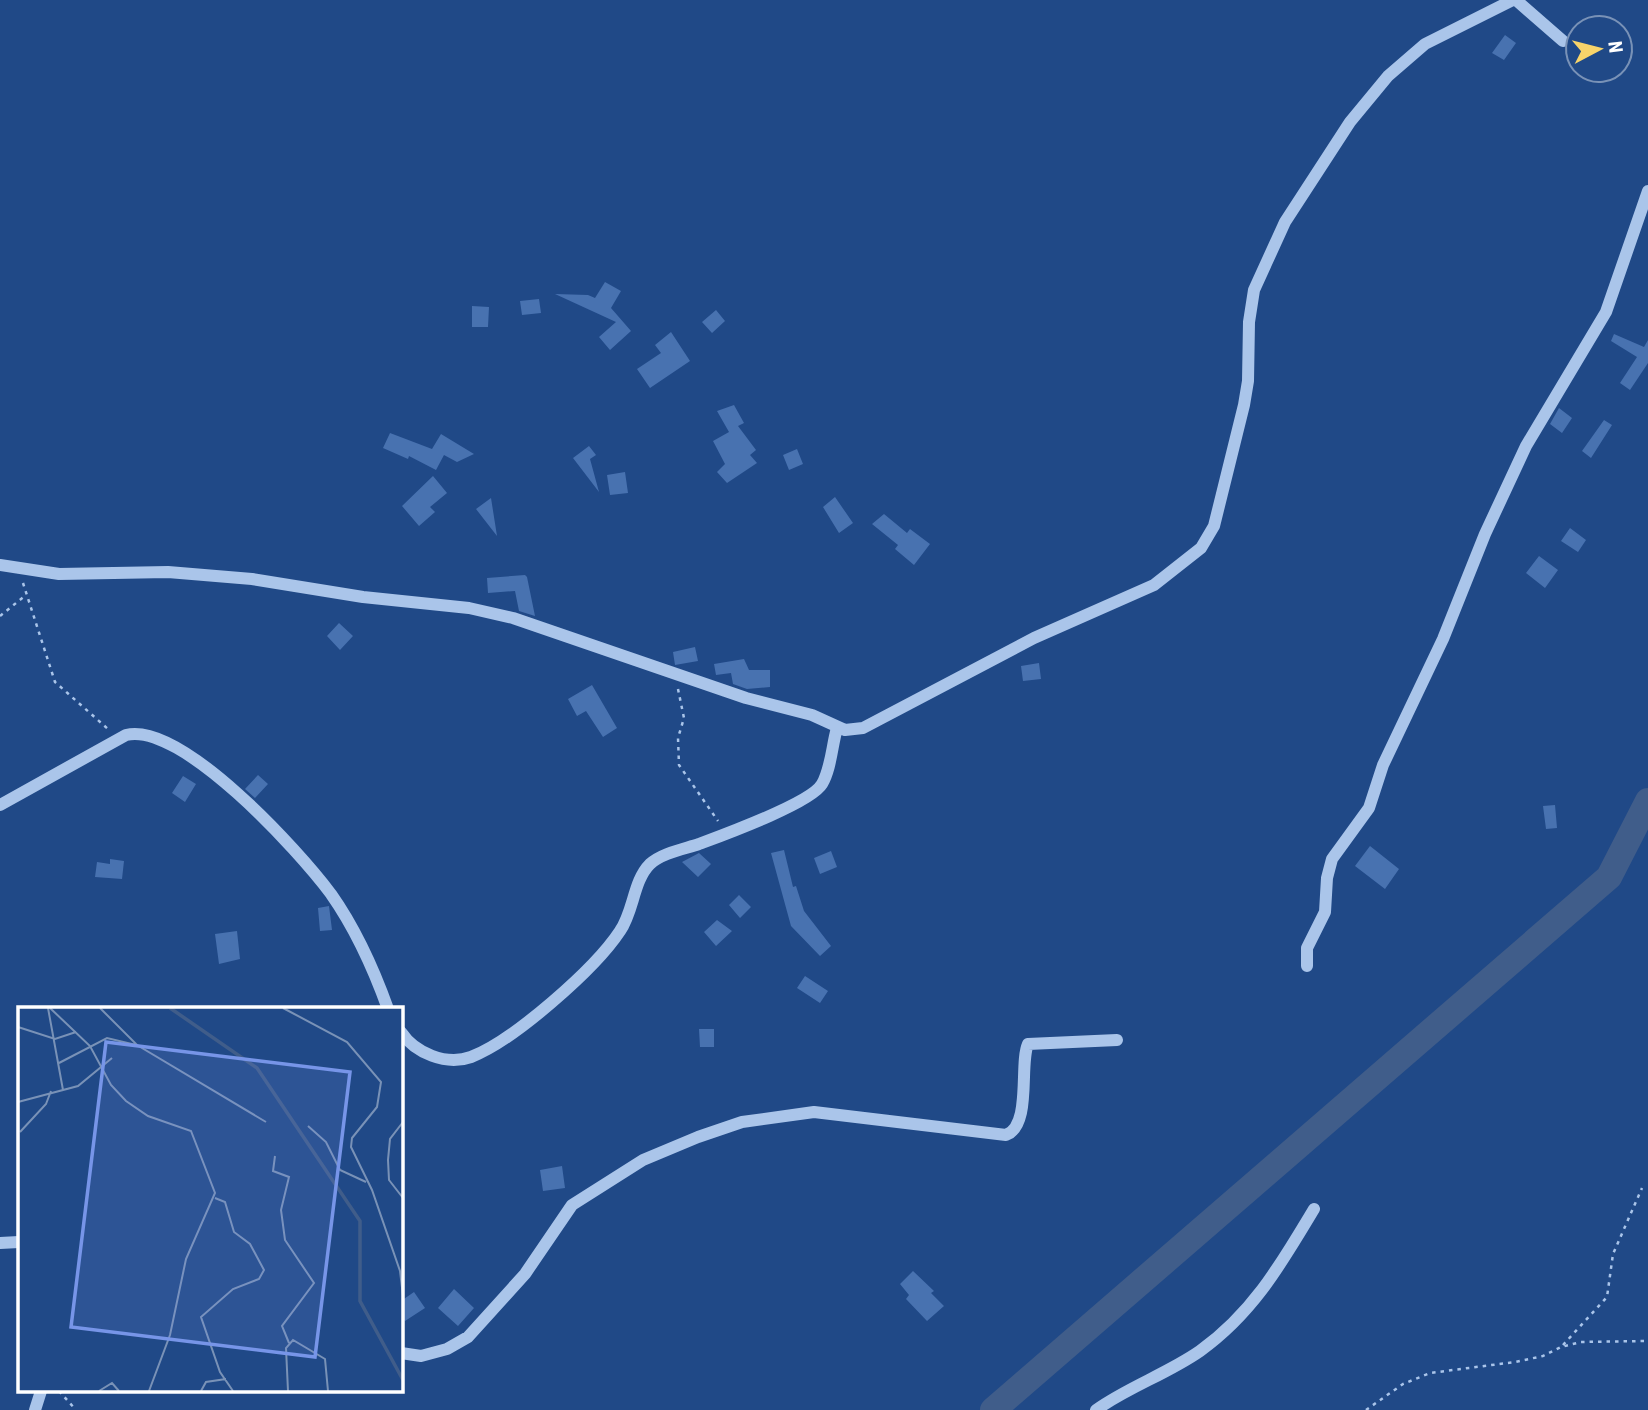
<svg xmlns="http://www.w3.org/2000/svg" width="1648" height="1410" viewBox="0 0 1648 1410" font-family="'Roboto Condensed',sans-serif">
<rect width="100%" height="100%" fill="#204987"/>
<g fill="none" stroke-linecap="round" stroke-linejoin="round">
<path stroke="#405d8a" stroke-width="26" d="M993 1410 1609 877 1648 801"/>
</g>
<path fill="#4872b0" d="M1505 35 1516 43 1504 60 1492 53Z
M605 282 621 291 611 308 631 331 610 350 599 337 616 322 555 294 588 295 595 298Z
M539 299 541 313 522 315 520 301Z
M472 306 489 307 488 327H472Z
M716 310 725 321 712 333 702 322Z
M671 332 690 361 650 388 637 369 661 353 655 345Z
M1614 334 1644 347 1648 340V363L1630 390 1620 383 1637 357 1611 341Z
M734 405 744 423 738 426 756 450 750 455 757 463 727 483 717 472 725 464 713 441 729 432 717 411Z
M1559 408 1572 418 1562 433 1550 424Z
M1604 420 1612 425 1591 458 1582 451Z
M390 433 432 449 441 434 474 454 457 462 444 455 436 470 409 456 408 459 383 448Z
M589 446 596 455 590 459 599 492 573 458Z
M797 449 803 464 789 470 783 455Z
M625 472 628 493 610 495 607 475Z
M433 476 447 493 430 507 435 512 419 526 402 506Z
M835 497 853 523 839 533 823 507Z
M491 498 497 536 476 509Z
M884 514 907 533 910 529 930 544 914 565 895 549 898 545 872 524Z
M1570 528 1586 540 1578 552 1561 541Z
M1539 556 1558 570 1545 588 1526 573Z
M525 575 527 577 535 616 519 611 515 591 488 593 487 578Z
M339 623 353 636 340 650 327 636Z
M695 647 698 661 675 665 673 652Z
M744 659 749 670H770V687L747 689 733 684 731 673 716 675 714 664Z
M1039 663 1041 679 1023 681 1021 666Z
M592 685 617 728 603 737 586 711 577 716 568 699Z
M258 775 268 784 255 798 245 789Z
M183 776 196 784 185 802 172 793Z
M1555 805 1557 828 1546 829 1543 806Z
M1370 846 1399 869 1385 889 1355 866Z
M784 850 793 887 796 886 804 911 831 946 820 956 791 926 771 853Z
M831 851 837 867 820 874 814 858Z
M699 853 711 864 698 877 682 862Z
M110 859 124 861 122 879 95 877 97 862 110 864Z
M739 895 751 907 740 918 729 905Z
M329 906 332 930 320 931 318 908Z
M717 920 732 931 716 946 704 932Z
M237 931 240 959 219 964 215 934Z
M805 976 828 991 820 1003 797 988Z
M699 1029H714V1047H700Z
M562 1166 565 1188 543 1191 540 1170Z
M913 1271 934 1291 931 1293 944 1306 927 1321 906 1299 909 1295 900 1284Z
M454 1289 474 1308 458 1326 438 1308Z
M414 1292 425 1308 405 1321 401 1315V1301Z"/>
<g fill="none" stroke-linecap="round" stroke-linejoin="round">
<path stroke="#aac5ea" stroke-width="2.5" stroke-dasharray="3.5 5" stroke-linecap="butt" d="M23 583 55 682 108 729
M0 616 26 595
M678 689 684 718 678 738 679 765 718 821
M1563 1345 1607 1297 1613 1254 1642 1188
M59 1391 76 1410
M1366 1410 1403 1384 1430 1373 1515 1362 1543 1356 1561 1347 1581 1342 1648 1341"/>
<path stroke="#aac5ea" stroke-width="12" d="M1516 0 1563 41
M0 565 59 574 168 572 252 579 363 597 469 608 513 618 746 698 812 715 845 730 863 728 1034 638 1154 585 1201 548 1214 526 1244 405 1248 381 1249 322 1254 290 1285 222 1350 122 1388 76 1425 44 1513 0
M0 805 126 735C181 721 299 851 331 894 355 928 374 970 388 1009
M1307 966V948L1325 912 1327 878 1332 859 1369 808 1383 765 1443 639 1485 534 1526 446 1606 312 1648 191
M401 1032C415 1053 446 1066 471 1057 513 1041 595 969 620 931 634 911 633 881 650 864 662 853 684 849 699 844 723 835 811 803 822 784 831 769 832 745 837 728
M0 1243 19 1242
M401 1353 421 1356 447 1349 468 1337 525 1274 572 1205 643 1160 698 1137 742 1122 814 1112 1006 1135C1032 1125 1019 1064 1028 1044L1117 1040
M35 1410 41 1391
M1096 1410C1128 1387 1167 1374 1200 1351 1253 1313 1281 1264 1314 1209"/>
</g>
<g transform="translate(18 1007)">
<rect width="385" height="385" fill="#204987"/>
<path fill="none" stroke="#405d8a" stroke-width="3.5" d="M152 1 239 61 342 214V294L385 373"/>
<path fill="none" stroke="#7992b7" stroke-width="2" d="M30 1 45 83M32 1 72 39 93 78 108 94 130 109 173 124 197 186 168 252 152 328 131 384M82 1 119 38 248 115M265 1 329 35 363 75 359 100 334 131 333 140 354 183 382 264 385 289M0 20 37 32 58 25M41 56 89 31 118 38M0 95 60 79 94 51M385 115 372 132 370 153 371 173 385 191M290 119 308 135 322 163 348 175M2 125 28 97 33 84M257 149 255 164 271 170 263 203 267 233 296 276 264 319 271 336M197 191 207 195 216 225 232 237 246 263 241 272 215 282 183 310 202 365 215 384M81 384 94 376 101 384M183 384 188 375 208 372M270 384 268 341 275 333 307 352 310 384"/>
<path fill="#7795e8" fill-opacity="0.15" stroke="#7795e8" stroke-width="3.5" d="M88 35 332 65 297 350 53 320Z"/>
<rect width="385" height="385" fill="none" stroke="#fff" stroke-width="3.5"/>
</g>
<g transform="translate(1599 49) rotate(83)"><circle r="33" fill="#204987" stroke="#7992b7" stroke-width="2"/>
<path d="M0-5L12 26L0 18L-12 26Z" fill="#f8d46a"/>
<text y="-10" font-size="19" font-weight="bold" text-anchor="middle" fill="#ffffff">N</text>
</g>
</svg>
